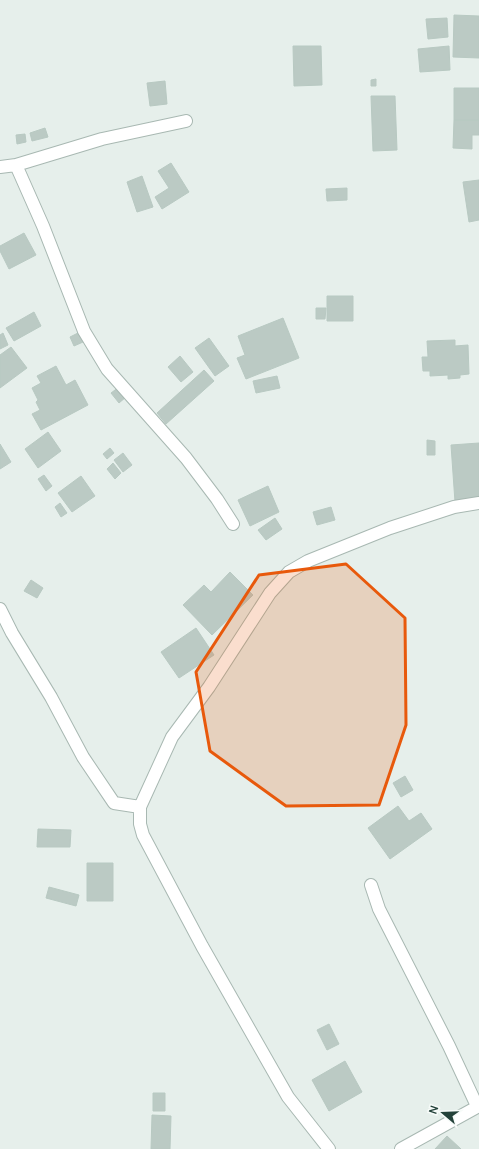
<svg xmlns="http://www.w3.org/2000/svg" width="479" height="1149" viewBox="0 0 479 1149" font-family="Manrope,sans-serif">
<rect width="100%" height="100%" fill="#e6efeb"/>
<path fill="#bbcac4" stroke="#b8c9c2" d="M454 15 479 16V58L453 57Z
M447 18 448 37 428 39 426 19Z
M293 46H321L322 85 294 86Z
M449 46 450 70 420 72 418 49Z
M376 79V86H371V80Z
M165 81 167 104 150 106 147 83Z
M454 88H479V120H454Z
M371 96H395L397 150 373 151Z
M454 120H479V135H472V149L453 148Z
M45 128 48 137 32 141 30 133Z
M25 134 26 142 17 144 16 135Z
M171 163 189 192 162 209 155 197 169 188 158 171Z
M142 176 153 207 137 212 127 182Z
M479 180V220L469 222 463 182Z
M347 188V200L327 201 326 189Z
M24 233 36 255 9 269 0 251V246Z
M327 296H353V321H327Z
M316 308H326L325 319H316Z
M34 312 41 326 14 341 6 328Z
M283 318 299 358 246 379 237 358 245 355 238 336Z
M3 333 8 345 0 349V335Z
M78 333 83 342 74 346 70 337Z
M209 338 229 366 215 376 195 348Z
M455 340V346L468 345 469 374 460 375V378L448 379V375L430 376V371H423L422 357H428L427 341Z
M11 347 27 368 0 388V355Z
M180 356 193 372 181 382 168 367Z
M56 366 66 385 75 380 88 405 41 430 32 414 40 410 36 402 38 400 32 388 41 383 37 376Z
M204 370 214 381 166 424 157 413Z
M277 376 280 388 256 393 253 381Z
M119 387 126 397 119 403 111 393Z
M48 432 61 451 38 468 25 449Z
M427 440 435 441V455H427Z
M479 443V500L455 502 451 445Z
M0 444 11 462 0 469Z
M110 448 114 453 107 459 103 454Z
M123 453 132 465 123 472 114 460Z
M113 463 121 473 115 479 107 469Z
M44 475 52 486 46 491 38 479Z
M81 476 95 496 72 512 58 493Z
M268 486 279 512 250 526 238 500Z
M60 503 67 513 61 517 55 507Z
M331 507 335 520 317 525 313 512Z
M275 518 282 529 266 540 258 530Z
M230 572 253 595 212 635 183 605 204 585 211 592Z
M31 580 43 588 37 598 24 591Z
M196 628 214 655 179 678 161 652Z
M405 776 413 790 401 797 393 783Z
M398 806 409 821 421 813 432 829 390 859 368 828Z
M38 829 71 830 70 847H37Z
M87 863H113V901H87Z
M49 887 79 895 76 906 46 898Z
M329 1024 339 1044 327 1050 317 1030Z
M345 1061 362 1092 329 1111 312 1080Z
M153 1093H165V1111H153Z
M152 1115 171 1116 170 1149H151Z
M447 1136 461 1149H435Z"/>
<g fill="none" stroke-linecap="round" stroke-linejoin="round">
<g stroke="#a8b8b2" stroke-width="14">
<path id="minor" d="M16 165 43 226 84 331 107 369 186 458 217 499 233 524
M0 167 16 165 102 139 186 121
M0 609 12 633 51 697 83 757 114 803 140 807
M371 885 379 909 449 1046 477 1106
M329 1149 288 1097 202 946 143 835 140 824V807L172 737 209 687 270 593 289 572 308 561 390 528 454 507 479 503
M401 1149 479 1106"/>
</g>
<use href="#minor" stroke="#fff" stroke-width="12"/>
</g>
<path fill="#e8590c" fill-opacity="0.2" stroke="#e8590c" stroke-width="3" stroke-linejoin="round" d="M346 564 405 618 406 725 379 805 286 806 210 751 196 672 259 575Z"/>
<g transform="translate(443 1113) rotate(289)" stroke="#f7fbf9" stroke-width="3" paint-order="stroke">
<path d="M0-3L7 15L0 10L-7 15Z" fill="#24423a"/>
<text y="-6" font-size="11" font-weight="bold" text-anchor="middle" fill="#24423a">N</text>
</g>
</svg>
